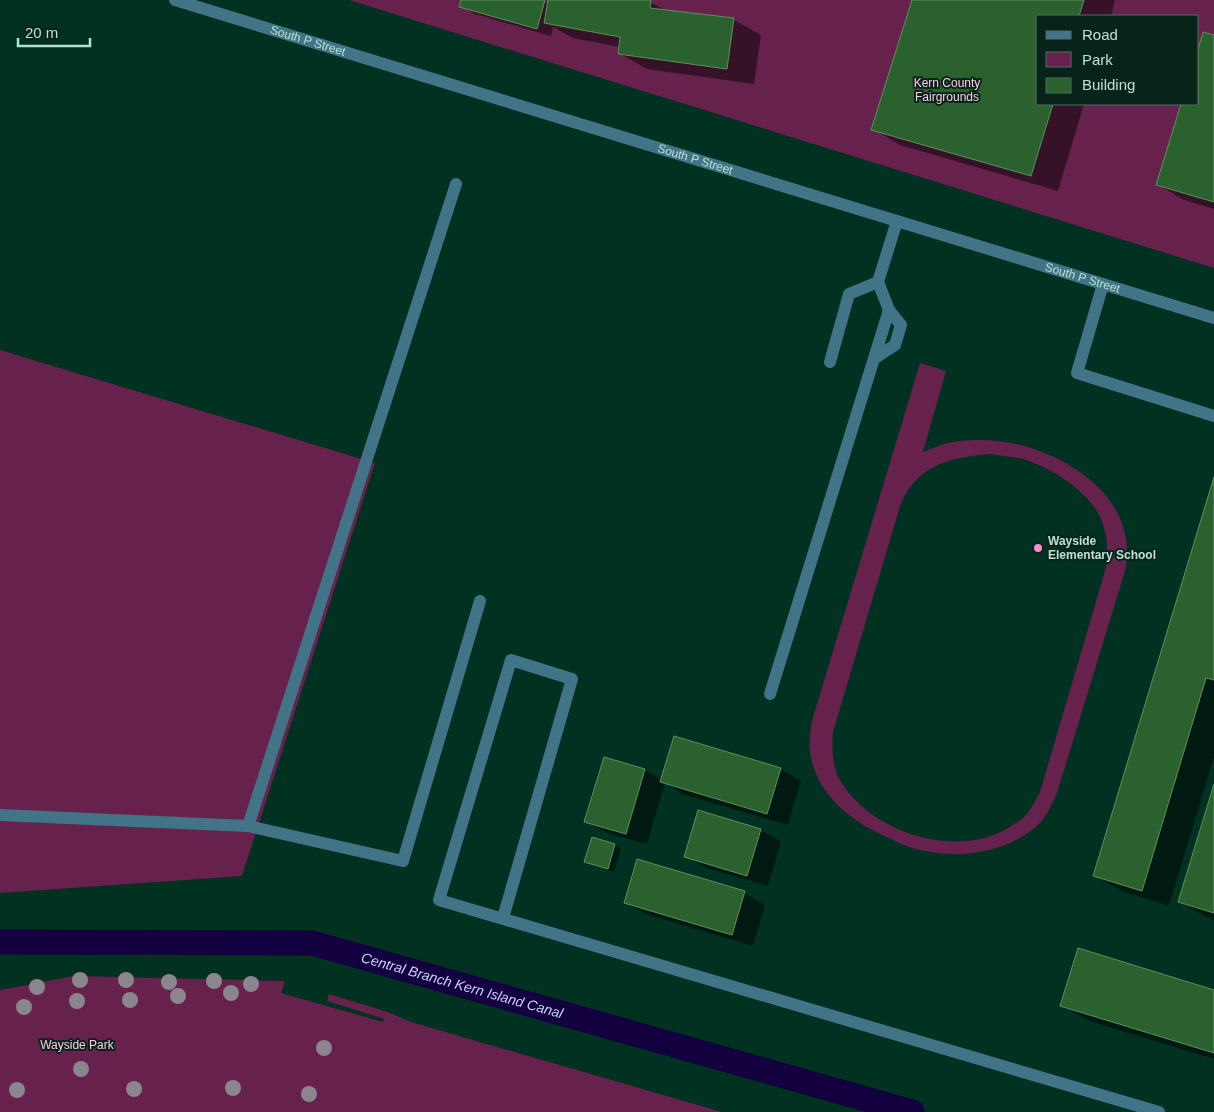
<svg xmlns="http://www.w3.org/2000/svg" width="1214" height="1112" viewBox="0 0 1214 1112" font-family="Helvetica,sans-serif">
<rect width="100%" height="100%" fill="#003121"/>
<path fill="#66224c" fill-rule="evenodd" d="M349 0H1214V268ZM1038 16H1198V104H1038Z
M0 350 375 463 242 876 0 893Z
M920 363 946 371 923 452C931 449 939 445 948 443 957 441 969 440 978 440 1032 438 1110 474 1124 530 1128 543 1127 555 1126 568L1057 793C1052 804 1047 816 1038 825 1004 855 953 860 912 848 903 845 895 841 887 837 853 822 822 799 812 762 808 749 810 737 811 724ZM991 454C1002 456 1015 457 1026 460 1052 468 1093 494 1102 522 1107 536 1108 549 1107 564L1040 792C1036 799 1032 808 1026 815 1023 819 1016 823 1011 826 960 861 870 833 840 780 832 766 832 747 833 732L901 503C920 463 950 458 991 454Z
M74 976 285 981 281 993 383 1022 384 1019 327 1001 329 994 388 1012 411 1022 722 1112H0V990Z"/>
<path fill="#0007" d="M463 0H541L549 4 550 0H640L650 2 667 11 734 20 761 35 754 84 647 69 619 53 620 47 573 38 553 27 551 36 475 14 461 6Z
M913 0H1115L1111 16H1038V104H1084L1058 191 900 145 873 129Z
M1204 33 1214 36V209L1184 200 1157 184 1182 104H1198V53Z
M1214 481V757L1169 906 1122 891 1095 876Z
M780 769 801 781 788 825 682 794 665 783 647 844 607 833 586 821 645 770 662 780Z
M1214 788V920L1207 917 1180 902Z
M761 830 781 842 768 886 706 868 686 856Z
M592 839 615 845 621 849 614 872 592 865 586 862Z
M744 893 765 905 753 946 646 914 625 903Z
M1214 991V1059L1089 1021 1062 1005Z"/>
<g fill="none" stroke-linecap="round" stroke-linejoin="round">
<path stroke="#13003e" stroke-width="25" id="s1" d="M0 942 312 943 912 1112"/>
</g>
<path fill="#2a612f" stroke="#5b925e" d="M461 0H545L537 29 459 7Z
M548 0H651L650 8 734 18 727 69 618 54 620 37 544 23Z
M912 0H1084L1079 16H1038V104H1053L1031 176 871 130Z
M1203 32 1214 35V202L1156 185 1181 104H1198V49Z
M1214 477V680L1206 678 1142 891 1093 876Z
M674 736 781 768 767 814 660 782Z
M604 757 645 769 626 834 584 822Z
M1214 784V913L1178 902Z
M698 810 761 829 747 876 684 857Z
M592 837 615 844 608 869 584 862Z
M637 859 745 891 732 935 624 903Z
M1078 948 1214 990V1053L1060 1006Z"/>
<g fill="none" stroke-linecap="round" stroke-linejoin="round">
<g stroke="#427488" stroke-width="12">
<path id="s2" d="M175 0 1214 318"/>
<path d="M1103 284 1077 373 1214 416"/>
<path d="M875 358 895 345 901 325 889 310 878 282 897 221"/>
<path d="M830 362 849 294 878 282"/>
<path d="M770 694 889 310"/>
<path d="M0 815 248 826 403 861 480 601"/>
<path d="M248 826 456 184"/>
<path d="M503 918 572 679 511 660 439 900 1159 1112"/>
</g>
</g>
<g fill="#8b858d">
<circle cx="80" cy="980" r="8"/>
<circle cx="126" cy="980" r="8"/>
<circle cx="214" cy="981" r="8"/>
<circle cx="169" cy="982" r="8"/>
<circle cx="251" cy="984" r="8"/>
<circle cx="37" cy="987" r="8"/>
<circle cx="231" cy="993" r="8"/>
<circle cx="178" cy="996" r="8"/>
<circle cx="130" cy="1000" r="8"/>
<circle cx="77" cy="1001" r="8"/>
<circle cx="24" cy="1007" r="8"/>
<circle cx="324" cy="1048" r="8"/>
<circle cx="81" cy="1069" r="8"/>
<circle cx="233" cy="1088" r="8"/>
<circle cx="134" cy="1089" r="8"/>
<circle cx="17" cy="1090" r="8"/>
<circle cx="309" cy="1094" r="8"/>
</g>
<circle fill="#f890cc" stroke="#08241a" stroke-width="2" cx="1038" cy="548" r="5"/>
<g text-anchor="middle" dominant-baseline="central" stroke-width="4" stroke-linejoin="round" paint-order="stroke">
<g font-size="12" fill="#b9e1cf" stroke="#08241a">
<text stroke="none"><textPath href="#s2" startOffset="139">South P Street</textPath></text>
<text stroke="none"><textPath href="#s2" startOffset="544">South P Street</textPath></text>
<text stroke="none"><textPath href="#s2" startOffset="949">South P Street</textPath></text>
</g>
<g font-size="12" fill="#fdcae5" stroke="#08241a">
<text x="947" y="83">Kern County<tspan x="947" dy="14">Fairgrounds</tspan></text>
<text x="77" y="1045">Wayside Park</text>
</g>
<g font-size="12" font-weight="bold" fill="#b9e1cf" stroke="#08241a" text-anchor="start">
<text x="1048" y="541">Wayside<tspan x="1048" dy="14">Elementary School</tspan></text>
</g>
<g font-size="14" font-style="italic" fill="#cbcbfb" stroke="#08241a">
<text stroke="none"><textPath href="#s1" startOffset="468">Central Branch Kern Island Canal</textPath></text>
</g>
</g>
<rect x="1036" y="15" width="162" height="90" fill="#08241a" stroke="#4f7062"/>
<rect x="1046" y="31" width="25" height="8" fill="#427488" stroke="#4f7062"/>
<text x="1082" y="40" font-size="15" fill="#b9e1cf">Road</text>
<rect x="1046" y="52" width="25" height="15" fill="#66224c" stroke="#4f7062"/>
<text x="1082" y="65" font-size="15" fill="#b9e1cf">Park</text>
<rect x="1046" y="78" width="25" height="15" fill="#2a612f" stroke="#4f7062"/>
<text x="1082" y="90" font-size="15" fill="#b9e1cf">Building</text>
<path d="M18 38v8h72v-8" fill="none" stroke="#b9e1cf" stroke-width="2.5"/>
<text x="25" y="38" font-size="15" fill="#b9e1cf" stroke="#08241a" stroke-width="4" paint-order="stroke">20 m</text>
</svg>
